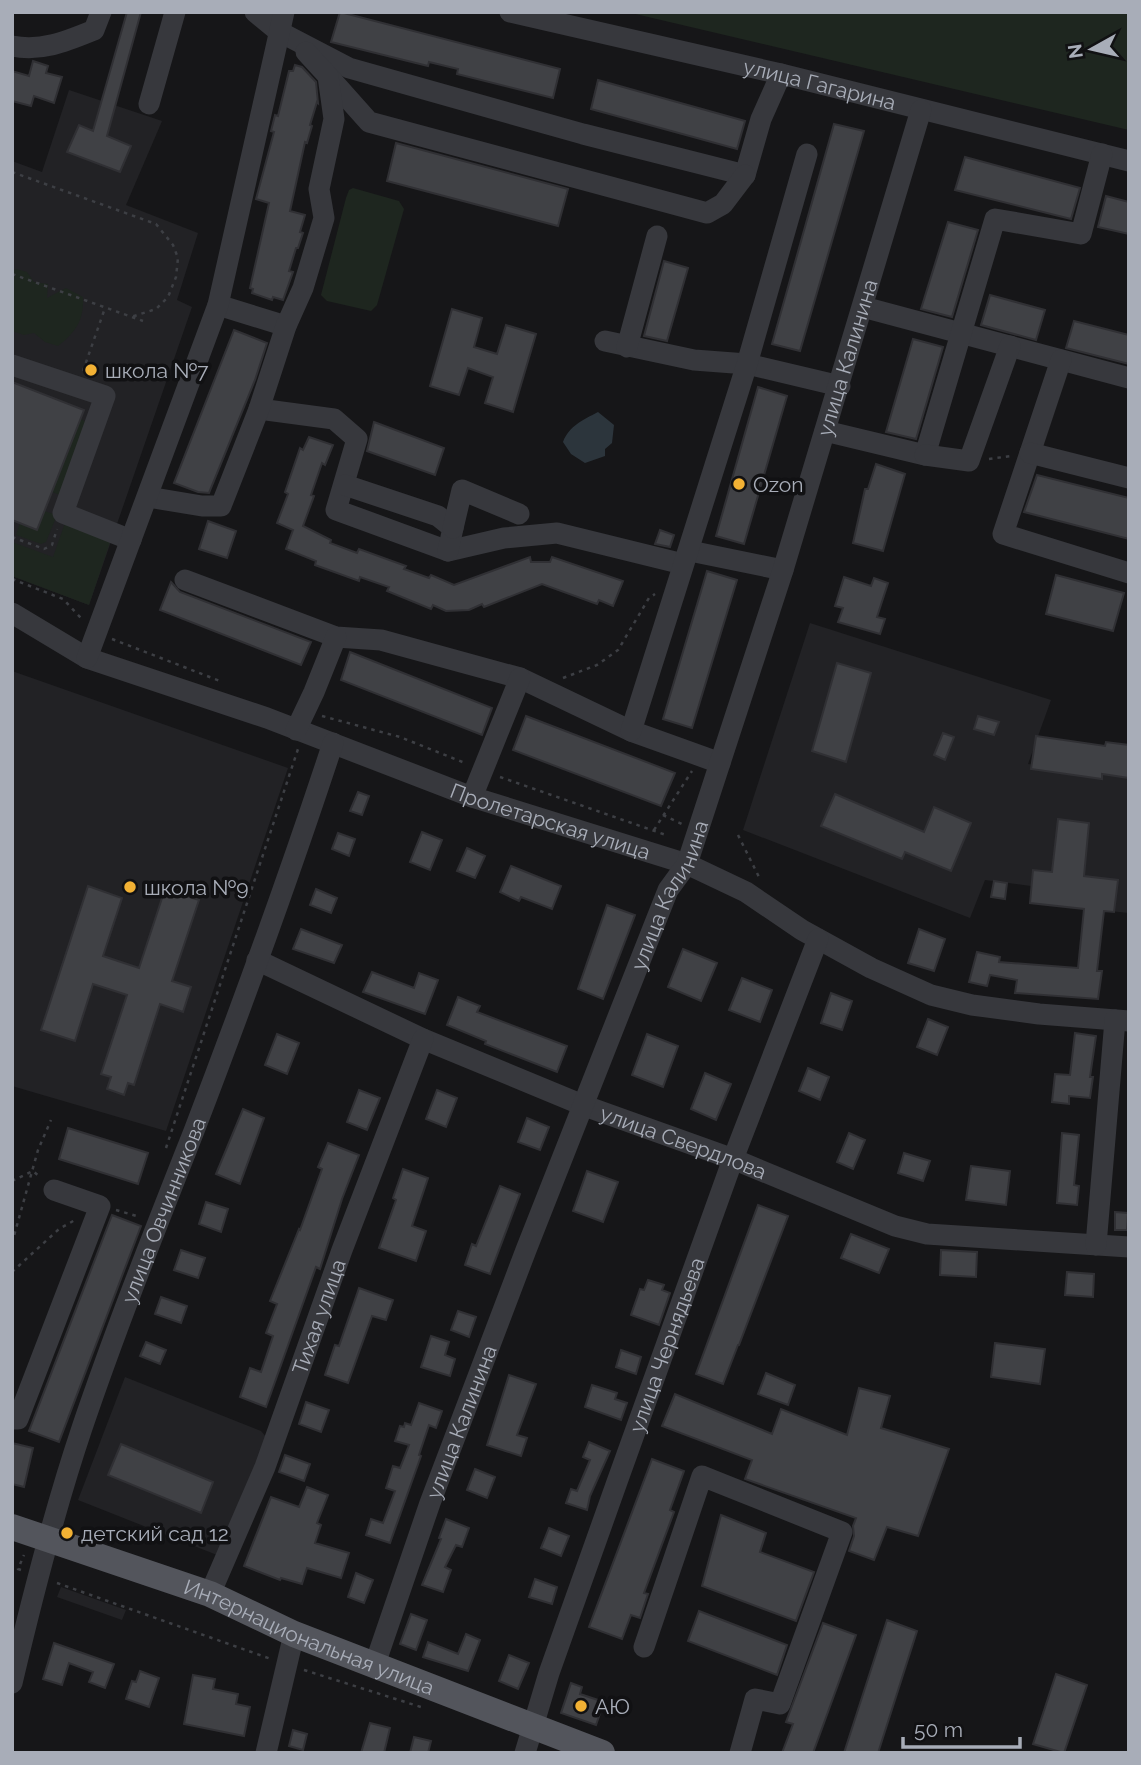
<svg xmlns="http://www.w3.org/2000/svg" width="1141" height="1765" viewBox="0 0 1141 1765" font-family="Raleway,sans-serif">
<rect width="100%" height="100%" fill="#161618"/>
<path fill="#222225" d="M69 90 162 121 126 205 198 233 177 300 192 307 89 605 12 576V161L42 172Z
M810 623 1051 700 1028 764 1129 777V913L1030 903 1031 886 985 880 970 918 743 830Z
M12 671 288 768 166 1131 12 1086Z
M125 1377 261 1431 267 1438 217 1555 78 1500Z
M61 1587 126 1610 122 1620 57 1597Z"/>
<path fill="#1e261f" d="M627 12H1129V130Z
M353 188 399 201 404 209 377 305 371 311 327 301 321 295 346 198 349 190Z
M16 269 27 272 34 282 48 284 47 298 66 288 83 297C84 320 76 332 58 346L45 342 34 333 24 335 12 331V271Z
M80 418 87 423 60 495 52 492Z
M44 511 57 515 46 542 41 544 16 535 20 523Z
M66 520 111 539 89 605 12 576V542L53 557Z"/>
<path fill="#2c353c" d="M598 412 614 425 612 443 605 449V456L585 463 571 454 563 442C569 426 583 420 598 412Z"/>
<path fill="#404145" stroke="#303034" stroke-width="2" d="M127 12H141L107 136 131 146 120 172 67 152 79 125 93 131Z
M340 12 560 69 553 98 457 74 458 69 429 62 428 66 331 42Z
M33 61 48 66 46 73 62 77 54 103 34 96 31 106 12 101V71L29 76Z
M295 65 302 67 316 82 318 103 317 102 310 125 312 126 307 143 305 142 290 211 305 215 300 232 303 233 298 248H296L289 271 293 272 283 300 273 297 272 300 252 293 253 289 250 288 269 203 256 199 274 132 271 131 275 115 278 116 289 71H293Z
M598 80 745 121 737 149 591 109Z
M834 124 864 131 800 351 772 344Z
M396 143 568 189 558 226 387 181Z
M965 157 1080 188 1071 219 955 190Z
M1106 196 1129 202V234L1098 227Z
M948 222 978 230 952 317 921 309Z
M664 261 688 268 667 341 644 336Z
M990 295 1045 310 1036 340 981 325Z
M452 309 482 318 474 347 497 354 506 325 536 334 513 412 485 403 493 377 468 368 459 395 430 386Z
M1074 321 1129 335V364L1066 348Z
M234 330 267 343 255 380 209 493 198 492 174 483Z
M913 339 943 347 916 439 886 432Z
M12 382 84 410 37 530 12 520Z
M758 387 787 396 744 544 716 536Z
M374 422 444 448 435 475 367 451Z
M309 437 333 445 325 465 322 463 311 495 314 496 303 526 331 540 330 543 357 553 359 549 406 566 404 569 429 578 431 575 454 585 530 557 531 562H550L552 557 623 581 613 606 599 600 597 604 542 584 484 607 482 604 469 610 446 611 433 605 431 609 387 591 389 587 360 577 359 581 315 565 316 561 286 549 293 530 277 523 288 494 285 492 300 448 303 450Z
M876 464 905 474 883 551 853 543 865 489H868Z
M1037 475 1129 498V539L1024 512Z
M208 521 236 531 227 558 199 549Z
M660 530 674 535 670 547 655 544Z
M707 571 737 580 692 728 663 719Z
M1056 575 1124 593 1113 631 1046 614Z
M844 577 871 586 874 578 888 583 877 617 885 619 880 634 838 622 843 608 835 606Z
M171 582 180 592 311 642 301 665 160 610Z
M350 652 492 708 482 735 341 680Z
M837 663 871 673 846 762 812 751Z
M526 716 675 773 661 806 513 750Z
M978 716 999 722 994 735 974 729Z
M943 733 954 737 945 760 934 755Z
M1036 736 1105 746 1106 742 1129 745V778L1102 774V779L1031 769Z
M358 792 369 796 362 815 350 811Z
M835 794 924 832 934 807 971 823 951 871 905 852 902 859 821 826Z
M1058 819 1089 823 1084 876 1118 880 1114 912 1104 911 1097 971H1102L1098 999 1015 993 1017 980 990 975 987 986 969 982 977 952 1000 957 999 962 1078 968 1084 909 1030 903 1033 870 1052 872Z
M422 832 442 840 430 870 410 862Z
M338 833 355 839 349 856 332 849Z
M467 848 485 856 475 878 457 871Z
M511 866 561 886 552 909 521 897 519 901 500 892Z
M994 881 1007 883 1005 899 991 897Z
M88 886 122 898 103 956 139 968 165 889 199 900 172 981 191 987 183 1012 160 1004 134 1085 128 1083 124 1095 107 1089 111 1077 101 1074 127 995 93 984 75 1041 41 1030Z
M316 889 337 898 331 913 310 905Z
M607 905 635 915 603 999 578 989Z
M301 929 342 945 334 963 293 949Z
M919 929 945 939 934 971 908 963Z
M683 949 717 963 701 1001 668 987Z
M372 972 414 988 419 973 438 980 425 1014 363 992Z
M742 978 772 990 760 1022 729 1010Z
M831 993 852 1001 842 1030 821 1023Z
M458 997 480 1006 477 1012 567 1046 557 1072 485 1044 486 1041 447 1025Z
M928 1019 948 1027 937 1055 917 1047Z
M1075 1033 1096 1036 1090 1077H1093L1090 1098 1069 1096V1104L1052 1102 1055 1074 1070 1075Z
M277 1034 299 1043 287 1074 265 1065Z
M647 1034 678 1046 663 1087 632 1075Z
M808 1068 829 1077 820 1100 799 1091Z
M705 1073 731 1084 716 1120 691 1109Z
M359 1090 380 1098 367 1130 347 1122Z
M437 1090 457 1098 446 1127 426 1119Z
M243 1109 264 1118 240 1184 216 1174Z
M527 1118 549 1127 540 1150 518 1142Z
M68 1128 148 1153 138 1184 59 1159Z
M849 1133 865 1140 853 1169 837 1162Z
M1062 1133 1079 1135 1074 1185 1079 1186 1077 1205 1057 1203Z
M328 1143 359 1155 342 1199 320 1269 316 1267 266 1407 240 1397 250 1368 261 1372 273 1336 266 1333 277 1304 270 1301 299 1229 300 1230 322 1169 318 1167Z
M904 1153 930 1161 923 1181 898 1173Z
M971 1166 1010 1171 1006 1205 966 1200Z
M403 1169 428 1178 412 1226 426 1231 416 1261 379 1248 396 1200 393 1198Z
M587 1171 618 1182 603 1222 573 1211Z
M500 1186 520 1194 490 1274 465 1265 472 1244 476 1246Z
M206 1202 228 1209 221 1232 199 1224Z
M758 1205 788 1216 739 1345H738L723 1384 696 1374Z
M1115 1212 1128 1213 1127 1230H1115Z
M112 1215 141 1226 59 1442 29 1431Z
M851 1234 889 1249 879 1273 841 1258Z
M181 1250 205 1258 198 1278 174 1270Z
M941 1250 977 1252 976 1277 940 1275Z
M1067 1272 1094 1274 1093 1297 1065 1295Z
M648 1280 664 1285 662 1290 670 1293 659 1325 631 1315 640 1289 644 1290Z
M359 1288 393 1300 386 1320 372 1316 348 1383 325 1375 335 1345 339 1346Z
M161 1297 187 1306 181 1323 155 1314Z
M458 1311 476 1317 469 1337 451 1330Z
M431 1336 449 1342 445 1355 455 1359 450 1376 421 1367Z
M146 1342 166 1350 160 1364 140 1356Z
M995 1343 1045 1349 1040 1384 991 1377Z
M621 1350 641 1357 636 1374 616 1367Z
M766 1373 795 1385 788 1405 758 1394Z
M509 1375 536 1384 517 1435 527 1438 521 1456 487 1445Z
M592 1385 617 1393 615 1399 627 1403 621 1420 585 1407Z
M859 1388 890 1396 881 1428 949 1449 918 1536 887 1527 874 1560 849 1551 854 1536 853 1526 856 1518 745 1479 752 1460 662 1426 675 1394 772 1434 781 1409 847 1435Z
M306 1402 329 1410 321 1432 299 1424Z
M419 1403 442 1411 436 1428 429 1425 419 1455 421 1456 390 1543 366 1535 371 1519 383 1523 395 1491 386 1488 393 1466 400 1468 409 1445 395 1441 400 1426 404 1427 405 1423 411 1425Z
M589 1442 610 1451 590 1496 587 1510 566 1503 571 1489 577 1491 590 1460 583 1457Z
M12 1443 33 1448 24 1487 12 1484Z
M121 1444 213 1482 201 1513 108 1475Z
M285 1455 310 1464 304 1481 279 1472Z
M652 1459 684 1471 670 1510 674 1512 644 1593 648 1594 640 1618 631 1615 622 1639 589 1627Z
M475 1469 495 1477 487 1498 467 1490Z
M307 1487 328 1495 317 1523 321 1525 315 1543 349 1553 341 1578 307 1568 302 1584 281 1578 280 1580 244 1566 271 1497 299 1507Z
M721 1515 766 1533 760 1552 814 1572 796 1621 702 1586Z
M446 1519 469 1528 462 1547 456 1545 445 1567 451 1570 443 1592 422 1585 441 1539 439 1538Z
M549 1528 569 1536 561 1556 541 1548Z
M356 1573 373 1580 364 1603 348 1597Z
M535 1579 557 1587 552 1604 529 1597Z
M699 1611 787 1645 777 1675 688 1641Z
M411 1614 427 1620 416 1650 400 1644Z
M887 1620 917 1631 878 1753H844Z
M823 1623 856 1635 813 1753H782L793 1724 786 1722Z
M466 1634 480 1640 468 1671 423 1657 428 1642 458 1654Z
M54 1643 114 1664 105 1688 89 1682 93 1672 69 1663 62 1685 43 1679Z
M509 1655 529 1663 518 1689 499 1681Z
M140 1671 159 1678 149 1707 126 1699 132 1681 136 1682Z
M1056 1674 1087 1685 1064 1753 1033 1744Z
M193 1675 215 1679 213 1689 238 1694 236 1704 250 1707 244 1736 184 1724Z
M571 1683 582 1687 580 1694 604 1702 596 1725 561 1713Z
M370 1723 390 1728 384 1753H361Z
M293 1730 307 1734 303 1750 289 1746Z
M414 1737 431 1741 428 1753H410Z"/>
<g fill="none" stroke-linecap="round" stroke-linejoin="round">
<path stroke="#3d3f44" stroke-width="2.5" stroke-dasharray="3.5 5" stroke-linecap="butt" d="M12 172 156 224 173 245 178 258 176 277 168 297 156 309 131 317
M12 274 143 321
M83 371 105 308
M989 459 1011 456
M12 537 44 549 52 545 57 529
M12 579 63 599 81 618
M112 639 220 681
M563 678 597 665 618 650 649 598 655 594
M322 716 400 737 465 763
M500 777 666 835
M663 815 682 824
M654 830 692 771
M738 835 760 879
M166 1148 298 749
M12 1181 33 1171 41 1178
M116 1210 140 1217
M12 1243 38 1150 51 1120
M12 1272 59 1229 75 1220
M21 1570 18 1569 24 1555
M57 1583 271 1659
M304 1670 421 1707"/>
<g stroke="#37383d" stroke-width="21">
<path d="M255 12 278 31 349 68 583 134 745 175 761 119 781 74"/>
<path id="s1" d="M510 12 781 74 1129 161"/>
<path d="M12 46C42 52 67 41 94 30L101 12"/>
<path d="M328 76 369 122 707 213 723 204 745 175"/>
<path d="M149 104 175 12"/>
<path d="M218 305 286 326"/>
<path d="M863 307 1129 378"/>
<path d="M605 341 694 360 747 364 840 386"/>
<path d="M627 347 657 236"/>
<path d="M1061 360 1003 534 1129 573"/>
<path d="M12 365 105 396 63 513 131 540"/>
<path d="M259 409 334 419 357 439 336 510 448 551 504 538 557 533 683 564"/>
<path d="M825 431 925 455 995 219 1081 234 1102 154"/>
<path d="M1030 453 1129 478"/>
<path d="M925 455 969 461 1010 346"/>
<path d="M345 485 438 516 453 528 448 551"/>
<path d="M148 497 202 506H221L259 409 286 326 303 288 324 218 319 189 334 119 328 76 306 52"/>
<path d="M453 528 462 490 519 514"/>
<path d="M690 551 783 570"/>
<path d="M185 580 336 637 381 640 520 678 631 731 720 763"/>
<path id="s2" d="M12 613 87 658 267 718 472 797 687 864 746 892 802 930 871 968 931 995 972 1005 1039 1014 1129 1021"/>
<path d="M87 658 218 305 284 12"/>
<path d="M296 730 314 692 336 637"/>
<path d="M631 731 747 364 807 154"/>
<path d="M472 797 520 678"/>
<path id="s3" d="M257 960 423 1039 585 1106 733 1159 895 1226 927 1234 1129 1247"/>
<path d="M1096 1245 1115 1020"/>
<path d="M12 1419H18L100 1206 54 1190"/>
<path id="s4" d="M210 1594 265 1467 342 1250 423 1039"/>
<path d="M644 1647 702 1476 842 1532 780 1704 755 1699 740 1753"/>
<path id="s5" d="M375 1664 430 1503 526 1250 668 890 687 864 783 570 921 110"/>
<path id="s6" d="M12 1683C32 1598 54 1511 82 1428 116 1328 155 1230 194 1131 243 1003 290 874 333 743"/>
<path d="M266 1753 294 1634"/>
<path id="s7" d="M525 1753 549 1673 617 1482 733 1159 818 939"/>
</g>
<path stroke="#53555c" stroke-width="26" id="s8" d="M12 1527 210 1594 294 1634 602 1753"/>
</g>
<g fill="#f2b134" stroke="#111113" stroke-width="2.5">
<circle cx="91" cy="370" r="7"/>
<circle cx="739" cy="484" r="7"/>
<circle cx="130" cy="887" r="7"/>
<circle cx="67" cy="1533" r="7"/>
<circle cx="581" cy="1706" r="7"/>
</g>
<g text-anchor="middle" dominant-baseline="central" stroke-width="7" stroke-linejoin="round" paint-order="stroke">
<g font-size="21" fill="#a8adb8" stroke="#111113">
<text stroke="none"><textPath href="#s1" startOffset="318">улица Гагарина</textPath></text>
<text stroke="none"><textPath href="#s5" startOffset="1391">улица Калинина</textPath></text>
<text stroke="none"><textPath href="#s2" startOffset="579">Пролетарская улица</textPath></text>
<text stroke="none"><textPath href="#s5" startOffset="824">улица Калинина</textPath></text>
<text stroke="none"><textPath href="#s3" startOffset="464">улица Свердлова</textPath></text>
<text stroke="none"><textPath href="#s6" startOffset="497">улица Овчинникова</textPath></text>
<text stroke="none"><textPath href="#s4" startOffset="298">Тихая улица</textPath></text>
<text stroke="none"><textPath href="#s7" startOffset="432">улица Чернядьева</textPath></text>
<text stroke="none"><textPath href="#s5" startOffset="257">улица Калинина</textPath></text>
<text stroke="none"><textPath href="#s8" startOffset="317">Интернациональная улица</textPath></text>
</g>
<g font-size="21" fill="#a8adb8" stroke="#111113" text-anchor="start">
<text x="105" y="370">школа №7</text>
<text x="753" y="484">Ozon</text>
<text x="144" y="887">школа №9</text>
<text x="81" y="1533">детский сад 12</text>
<text x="595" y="1706">АЮ</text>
</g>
</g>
<rect width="1141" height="1765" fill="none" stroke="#a8adb8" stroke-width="28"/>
<g transform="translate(1092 49) rotate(262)" stroke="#111113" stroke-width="5" paint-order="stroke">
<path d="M0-5L12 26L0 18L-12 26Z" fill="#a8adb8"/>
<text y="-10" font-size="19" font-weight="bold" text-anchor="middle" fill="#a8adb8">N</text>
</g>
<path d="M903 1737v10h117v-10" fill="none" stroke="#a8adb8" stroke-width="3.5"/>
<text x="914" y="1737" font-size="21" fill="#a8adb8" stroke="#111113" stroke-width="5" paint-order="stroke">50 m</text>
</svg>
